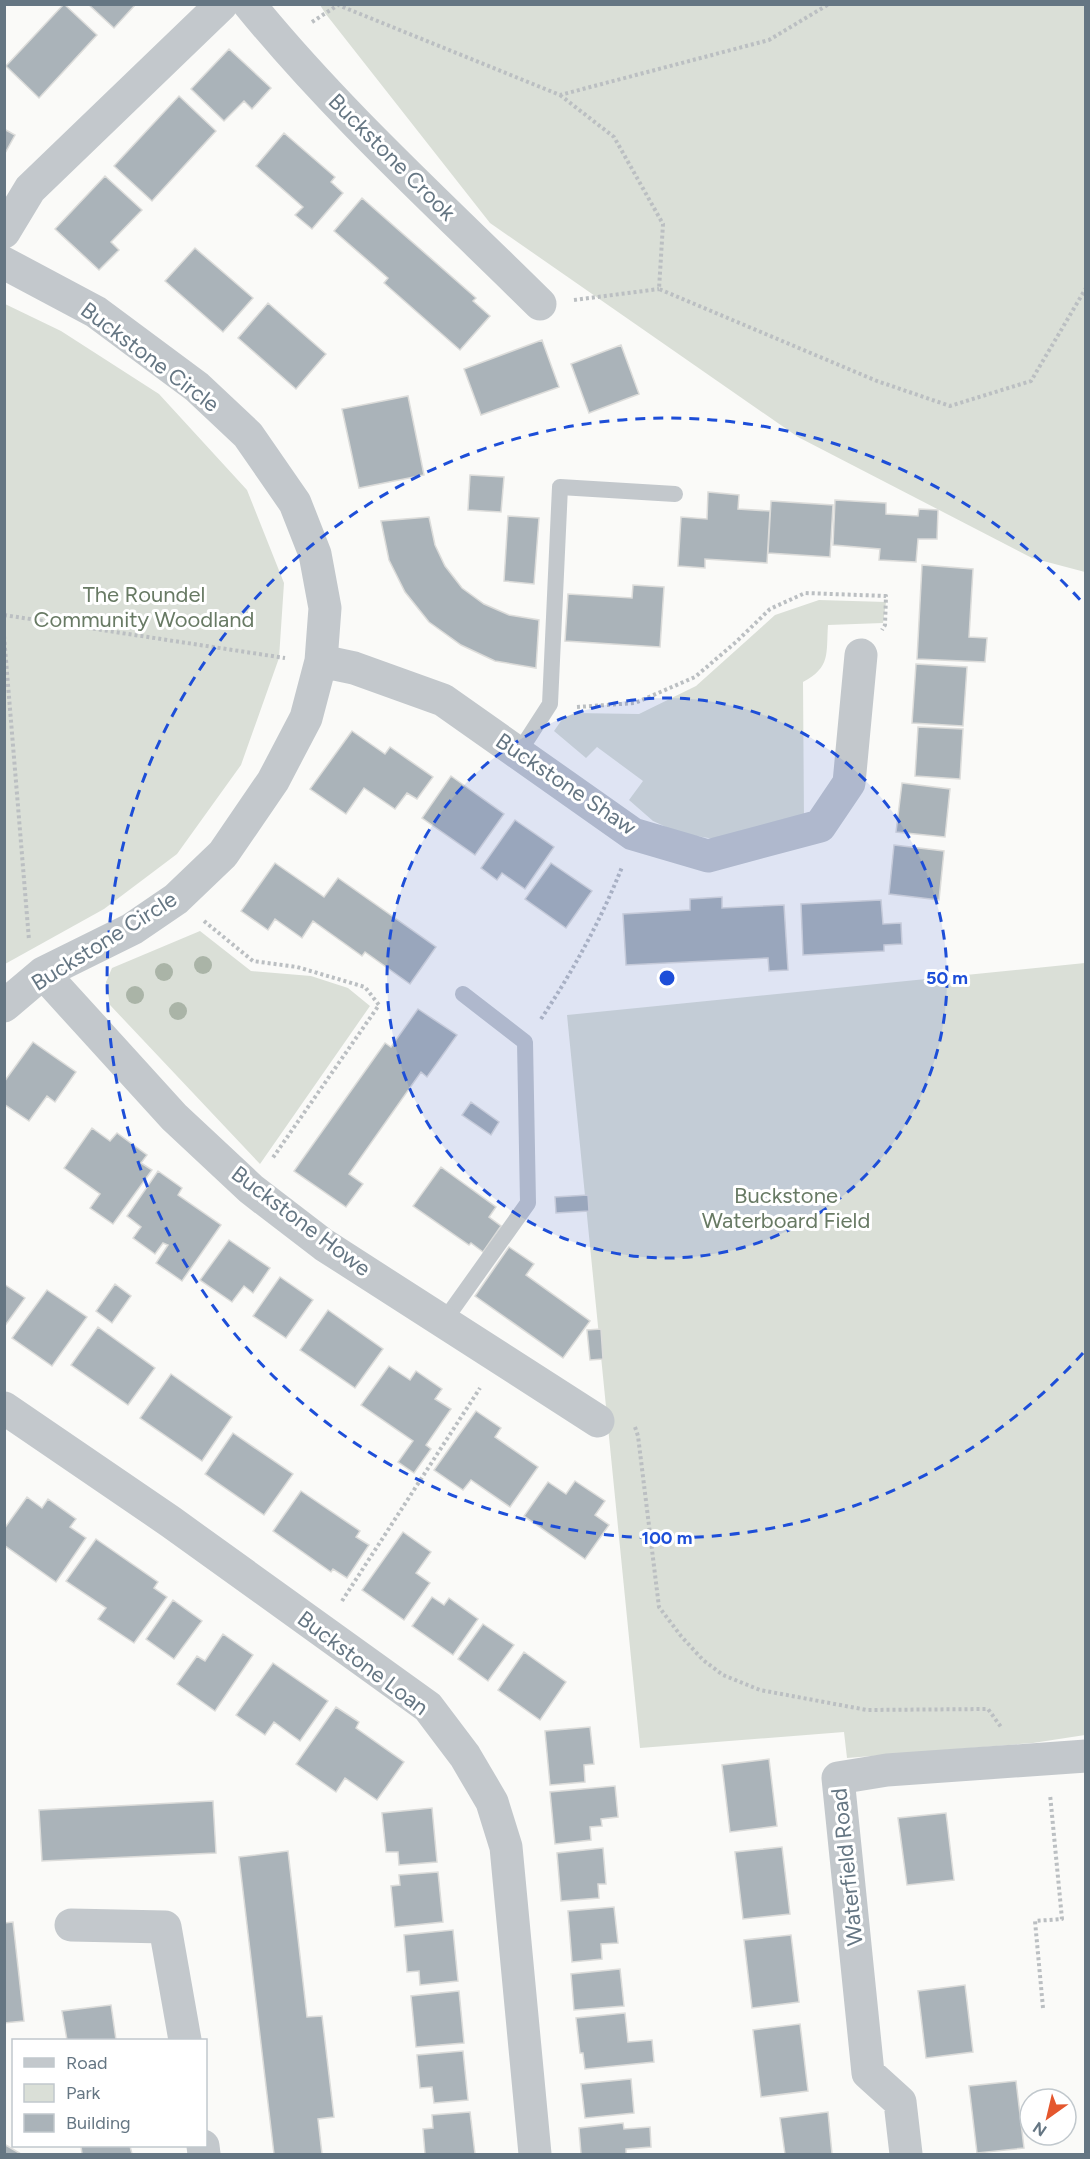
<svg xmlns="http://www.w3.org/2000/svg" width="1090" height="2159" viewBox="0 0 1090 2159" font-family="Figtree,sans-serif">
<rect width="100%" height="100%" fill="#fafaf8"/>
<path fill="#dadfd7" d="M320 5H1085V572L1032 558 798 437 490 223 325 13Z
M5 304 61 331 159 394 247 490 284 583 279 658 241 765 177 854 104 909 5 964Z
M819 600 886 602 883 623 828 625C826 654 831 667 803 682L804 819 714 839 679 833 653 821 629 800 643 781 597 747 586 758 554 731 563 718 575 713 639 714 696 686 775 615Z
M200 931 251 971 311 976 348 988 370 1006 260 1164 110 1005 106 982 112 968Z
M1085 963V1735L1033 1743 847 1758 844 1732 640 1748 567 1015Z"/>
<path fill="#aab3b9" stroke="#dcdcda" stroke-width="1.5" d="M64 4 97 35 39 98 6 66Z
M88 4H136L114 28Z
M229 49 271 88 252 109 244 101 224 121 191 89Z
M179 96 216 131 152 201 114 166Z
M4 129 15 135 4 155Z
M284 133 335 177 331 182 343 193 312 229 295 215 303 207 256 166Z
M105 176 142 210 111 242 119 250 99 270 55 229Z
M362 198 476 298 473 301 490 316 460 350 384 283 388 278 334 231Z
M195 248 253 298 223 332 165 281Z
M268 303 326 354 296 389 238 338Z
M542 340 559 387 481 415 464 369Z
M621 345 639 394 589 413 571 364Z
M408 396 424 475 359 488 342 409Z
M470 475 504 477 501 512 468 510Z
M708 492 739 495 738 509 770 511 767 563 705 559V568L678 566 681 517 707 519Z
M835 500 886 503V514L918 516 919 509 938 510 937 539H918L916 562 879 560 880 549 833 545Z
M771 501 833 505 830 557 768 553Z
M508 516 539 518 534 584 504 581Z
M429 517 435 545 445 566 462 588 484 604 509 615 539 620 536 668 495 661 461 645 429 622 405 592 389 560 381 521Z
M922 565 973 569 969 637 987 638 985 662 917 659Z
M633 585 664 587 660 647 565 641 568 594 632 598Z
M916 664 967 667 963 726 912 723Z
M918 727 963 729 960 779 915 776Z
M352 731 385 754 390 747 433 777 417 799 407 793 395 809 364 788 346 814 310 789Z
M451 776 504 814 475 855 422 818Z
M902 783 950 789 945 837 896 832Z
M515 820 554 847 525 889 502 873 497 880 481 868Z
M894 845 944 851 939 900 889 894Z
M275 863 324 897 338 878 436 947 410 984 365 952 362 956 313 921 302 938 275 919 268 930 241 911Z
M551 863 592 891 566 928 525 899Z
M722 897V908L784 905 788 970 769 971 768 958 626 965 623 914 690 910V899Z
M881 900 883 924 901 923 902 944 884 945V951L803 955 801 904Z
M418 1009 457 1035 427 1077 421 1072 349 1174 363 1184 346 1207 294 1171 385 1043 391 1047Z
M33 1042 76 1072 55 1102 47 1096 29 1121 4 1104V1082Z
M471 1102 499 1122 491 1135 462 1115Z
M92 1128 110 1141 117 1133 147 1155 141 1163 152 1170 113 1224 90 1208 100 1194 64 1168Z
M441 1167 496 1207 489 1217 501 1226 483 1252 471 1243 469 1245 413 1206Z
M158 1171 182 1188 178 1195 221 1225 182 1281 156 1263 168 1245 163 1243 155 1254 133 1238 141 1227 127 1216Z
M588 1195 589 1211 556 1213 555 1197Z
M229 1240 270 1268 253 1293 244 1286 232 1302 200 1280Z
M509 1247 534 1264 526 1275 590 1321 563 1358 475 1296Z
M280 1277 313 1300 286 1338 253 1316Z
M4 1284 25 1298 4 1327Z
M115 1284 131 1296 112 1323 96 1311Z
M47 1290 87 1317 52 1366 12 1338Z
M328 1310 383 1349 355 1388 300 1350Z
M98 1327 155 1368 128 1405 71 1365Z
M601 1329 603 1359 590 1360 587 1330Z
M389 1366 410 1380 416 1371 442 1389 435 1399 451 1409 426 1445 431 1449 414 1473 398 1462 413 1441 361 1405Z
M171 1374 232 1417 202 1461 140 1418Z
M476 1411 501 1428 495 1437 538 1467 510 1507 471 1480 463 1490 434 1470Z
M233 1433 293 1474 264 1515 205 1474Z
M575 1481 605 1501 595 1515 609 1525 585 1559 524 1516 548 1482 566 1494Z
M301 1491 360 1531 356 1537 369 1545 347 1578 333 1569 331 1572 273 1531Z
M27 1497 42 1508 48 1499 76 1519 70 1527 86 1538 56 1582 4 1545V1529Z
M403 1532 431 1552 416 1573 430 1583 404 1620 362 1590Z
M96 1539 158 1582 154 1588 167 1597 134 1643 98 1619 106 1608 66 1581Z
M432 1597 444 1605 449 1598 478 1619 453 1655 412 1626Z
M173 1600 202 1621 174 1659 146 1639Z
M483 1624 514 1645 488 1681 458 1659Z
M223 1634 253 1655 215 1711 177 1684 197 1656 205 1661Z
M524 1652 566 1682 540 1720 498 1690Z
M273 1663 328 1701 300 1741 274 1722 265 1735 236 1715Z
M336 1707 359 1722 356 1728 404 1762 377 1800 345 1778 336 1792 296 1764Z
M590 1727 594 1764 584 1765 585 1782 550 1785 545 1731Z
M769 1759 777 1826 730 1832 722 1765Z
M615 1786 618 1817 601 1819 602 1826 590 1827 591 1840 555 1844 550 1792Z
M213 1801 216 1853 42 1861 39 1810Z
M432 1808 437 1862 399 1865 398 1852H386L382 1813Z
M946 1813 954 1880 907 1885 898 1818Z
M782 1847 790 1914 743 1919 735 1852Z
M603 1848 606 1884H598L599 1898 561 1901 557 1853Z
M288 1851 307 2017 322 2016 334 2117 318 2119 322 2154H274L239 1857Z
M438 1872 443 1922 395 1927 391 1886 400 1885 399 1875Z
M614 1907 618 1943 601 1944 602 1959 572 1962 568 1911Z
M13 1922 24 2021 4 2023V1923Z
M453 1930 458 1981 420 1985 419 1971 407 1972 404 1935Z
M791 1935 799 2002 752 2008 744 1940Z
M620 1969 624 2006 574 2010 571 1974Z
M965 1985 973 2052 926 2058 918 1991Z
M459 1991 464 2043 416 2047 411 1996Z
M111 2005 116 2040H67L62 2011Z
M625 2013 628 2042 652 2040 654 2062 585 2069 583 2053H580L576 2018Z
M800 2024 808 2091 761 2097 753 2030Z
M463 2051 468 2100 434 2103 432 2087 420 2088 417 2055Z
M631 2079 634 2113 585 2118 581 2084Z
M1016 2081 1024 2148 977 2153 969 2086Z
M470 2112 475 2154H425L423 2129 433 2128 432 2115Z
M828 2112 832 2154H785L780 2118Z
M623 2123 624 2129 650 2127 651 2147 626 2149V2154H581L579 2128Z
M4 2144 21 2154H4Z
M81 2146H130L132 2154H82Z"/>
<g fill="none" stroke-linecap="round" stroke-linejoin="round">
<path stroke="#bbbfc2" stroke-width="4" stroke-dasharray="3 3" stroke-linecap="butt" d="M312 22 338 5 560 95 769 40 829 4
M560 95 614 137 663 224 659 289 877 381 950 406 1031 381 1086 288
M574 300 659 289
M4 615 285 658
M4 636 29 940
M577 707 635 703 695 677 736 642 770 609 805 593 886 596 885 625 882 630
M204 921 253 961 297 967 365 987 379 1005 272 1159
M541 1019C573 971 601 920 622 867
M635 1427 638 1436 659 1607 681 1636 703 1660 723 1675 760 1690 867 1710 988 1709 1001 1727
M342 1601 480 1388
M1043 2008 1035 1921 1062 1919 1050 1794"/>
<path stroke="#c3c8cc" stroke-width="16" d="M519 752 550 704 560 487 675 494
M444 1321 528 1203 525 1042 463 994"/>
<path stroke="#c3c8cc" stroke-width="33" d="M249 4C336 111 442 207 540 304
M4 232 30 189 222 4
M4 263 96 312 197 387 248 435 295 503 315 554 325 608 321 661 306 718 273 781 223 854 176 899 132 929 43 973 4 1006
M321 661 354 668 443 700 633 834 708 856 820 826 849 783 861 655
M43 973 174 1117 251 1189 324 1245 598 1421
M4 1408 171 1522 428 1707 465 1756 492 1802 506 1847 535 2154
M71 1925 165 1927 185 2040
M203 2146 204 2154
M906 2154 900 2102 868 2073 838 1778 887 1770 1086 1756"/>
</g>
<g fill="#aab4a7">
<circle cx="203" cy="965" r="9"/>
<circle cx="164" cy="972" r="9"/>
<circle cx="135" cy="995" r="9"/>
<circle cx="178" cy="1011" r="9"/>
</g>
<circle cx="667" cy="978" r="280" fill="#1d4ed8" fill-opacity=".12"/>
<g fill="none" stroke="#1d4ed8" stroke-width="3" stroke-dasharray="10 8">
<circle cx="667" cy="978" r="280"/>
<path d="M1083 1353A560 560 0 1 1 1083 603"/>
</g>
<g text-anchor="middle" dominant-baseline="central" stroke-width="6" stroke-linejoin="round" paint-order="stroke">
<g font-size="22" fill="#657683" stroke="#fff">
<text transform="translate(392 157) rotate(45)">Buckstone Crook</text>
<text transform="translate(150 357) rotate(37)">Buckstone Circle</text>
<text transform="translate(566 784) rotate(34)">Buckstone Shaw</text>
<text transform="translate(104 941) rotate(-32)">Buckstone Circle</text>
<text transform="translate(301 1221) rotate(37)">Buckstone Howe</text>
<text transform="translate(363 1663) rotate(37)">Buckstone Loan</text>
<text transform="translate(847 1867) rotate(-96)">Waterfield Road</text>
</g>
<g font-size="22" fill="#687a64" stroke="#fff">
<text x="144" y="594">The Roundel<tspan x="144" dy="25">Community Woodland</tspan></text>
<text x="786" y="1195">Buckstone<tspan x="786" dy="25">Waterboard Field</tspan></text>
</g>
</g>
<circle cx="667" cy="978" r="9" fill="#1d4ed8" stroke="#fff" stroke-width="3"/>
<g font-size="18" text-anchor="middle" font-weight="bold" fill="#1d4ed8" stroke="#fff" stroke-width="6" stroke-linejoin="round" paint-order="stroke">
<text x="947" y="984">50 m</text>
<text x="667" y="1544">100 m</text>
</g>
<rect width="1090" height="2159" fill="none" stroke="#657683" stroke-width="12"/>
<rect x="12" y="2039" width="195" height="108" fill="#ffffff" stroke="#c1c8cd" stroke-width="1.5"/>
<rect x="24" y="2058" width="30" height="9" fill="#c3c8cc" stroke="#c1c8cd" stroke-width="1.5"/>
<text x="66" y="2069" font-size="18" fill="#657683">Road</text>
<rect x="24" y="2084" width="30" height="18" fill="#dadfd7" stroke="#c1c8cd" stroke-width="1.5"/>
<text x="66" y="2099" font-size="18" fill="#657683">Park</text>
<rect x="24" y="2114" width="30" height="18" fill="#aab3b9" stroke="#c1c8cd" stroke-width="1.5"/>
<text x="66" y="2129" font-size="18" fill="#657683">Building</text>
<g transform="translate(1048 2117) rotate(214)"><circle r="28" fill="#ffffff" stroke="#c1c8cd" stroke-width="1.5"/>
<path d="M0-4.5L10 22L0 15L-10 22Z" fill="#e4572e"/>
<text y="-9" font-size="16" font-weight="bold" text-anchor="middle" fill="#657683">N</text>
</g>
</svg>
